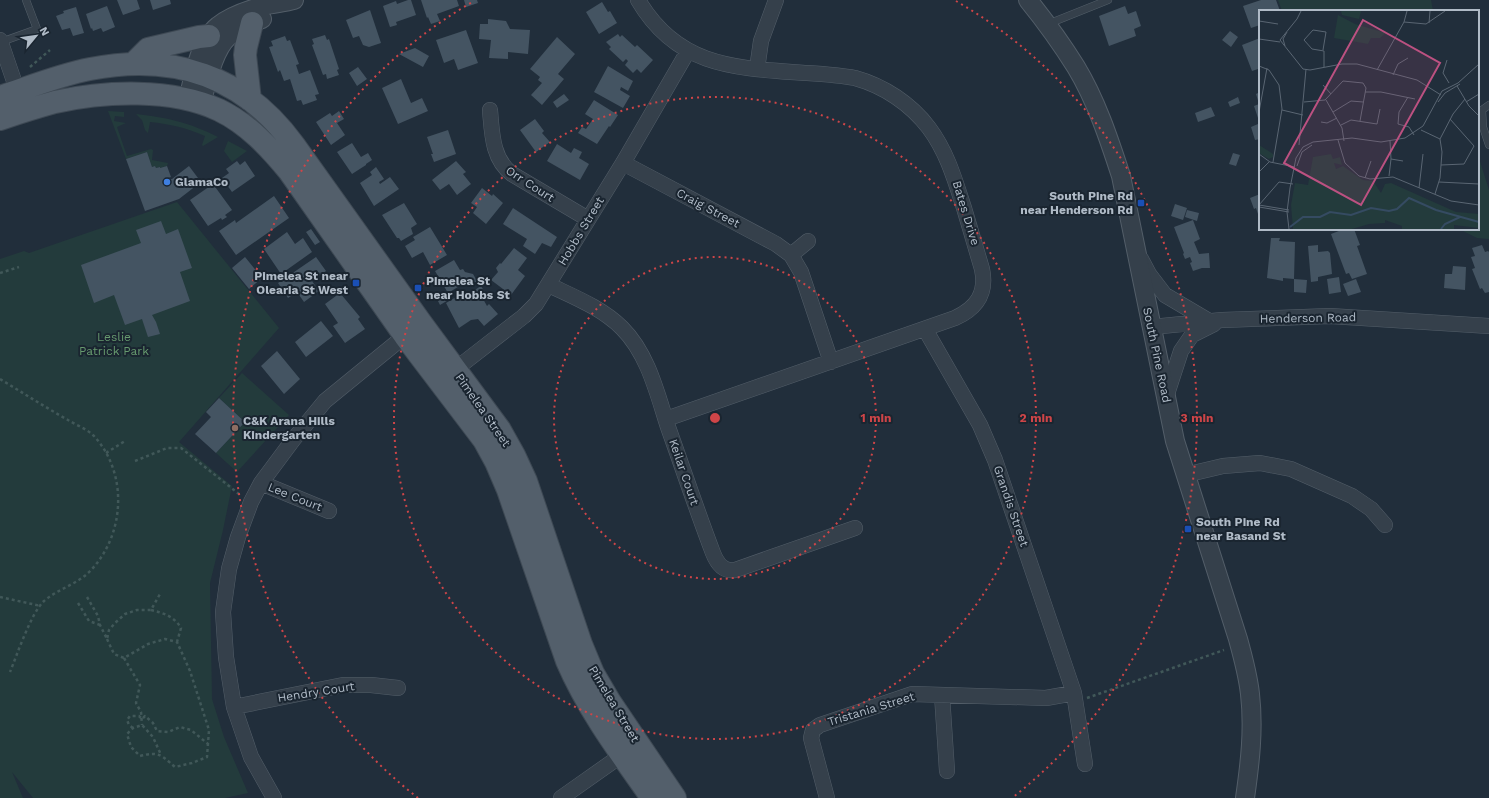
<svg xmlns="http://www.w3.org/2000/svg" width="1489" height="798" viewBox="0 0 1489 798" font-family="'Work Sans',sans-serif">
<rect width="100%" height="100%" fill="#212e3b"/>
<path fill="#233b3c" d="M1278 0H1431L1433 11H1282Z
M108 111 124 112V117L115 116 114 121 126 123 117 127 127 156 151 149 153 150 152 160 168 163 167 166 160 168 159 167 156 168 155 166 152 167 147 152 126 159Z
M136 114C169 118 188 122 218 137L203 146 202 145 205 136C187 128 170 124 150 122L148 133 145 130 142 120Z
M228 141 247 151 232 162 224 151Z
M1478 155 1489 190V239H1488L1477 238 1459 229H1478Z
M177 202 279 328 179 442 232 486 223 530 210 583 212 699 224 737 248 793 225 798H33L12 772 23 798H0V259L24 251 29 253Z
M242 373 289 415 237 472 216 453 245 422 219 398Z"/>
<path fill="#445462" d="M117 0H137L140 9 123 15Z
M150 0H170L171 4 153 10Z
M408 0H411L416 15 396 22 397 25 390 27 383 6 396 1 397 4Z
M421 0H457L459 6 437 14 440 21 431 24 428 17 427 18Z
M464 0H477L478 3 466 7Z
M1261 0H1276L1280 11H1260V25L1251 28 1243 6Z
M602 2 608 12 610 11 617 23 599 34 586 12Z
M107 6 115 27 103 32 101 28 93 31 92 28 91 29 86 14Z
M1125 6 1128 14 1136 11 1141 26 1134 29 1136 36 1109 46 1099 16Z
M76 7 84 33 73 36 70 28 62 30 56 16 64 13 63 11Z
M370 10 381 43 369 47 363 45 359 36 353 38 346 20Z
M488 19 506 21 510 29 530 30 528 54 508 52V59L489 58 491 40 479 39 480 24H488Z
M466 30 478 63 458 70 454 59 444 63 436 40Z
M1230 31 1238 37 1231 47 1222 40Z
M618 34 620 37 622 35 635 47 637 45 653 60 641 73 637 69 633 73 625 65 628 61 626 59 623 62 609 49 611 47 606 42Z
M325 35 327 40 329 39 339 69 337 70 339 75 327 79 326 74 323 75 312 45 314 44 312 39Z
M285 36 287 41 290 40 299 64 296 65 299 74 310 70 319 94 315 95 317 100 303 105 301 100 297 101 290 79 284 81 280 70 278 72 269 47 273 46 271 41Z
M557 37 575 54 558 74 564 79 542 105 531 95 542 83 538 80 540 77 530 69Z
M1260 38V74L1258 69 1252 71 1242 45Z
M415 48 429 56 423 67 399 54Z
M608 66 633 81 628 91 621 87 620 90 630 96 623 108 594 92Z
M358 67 367 79 357 86 349 73Z
M401 79 411 103 422 98 428 111 398 124 382 88Z
M1260 92V124L1254 106 1259 104 1256 94Z
M564 94 569 100 557 108 553 102Z
M1238 97 1240 103 1230 107 1228 102Z
M594 100 618 115 610 127 609 126 597 144 578 133 582 127 586 129 593 119 585 114Z
M1211 107 1215 116 1198 122 1195 113Z
M339 111 344 119 337 123 345 135 331 145 316 122 330 113 332 116Z
M535 119 544 131 542 133 550 142 536 152 520 130Z
M1258 124 1260 129V139L1255 140 1251 127Z
M448 130 456 154 434 162 431 154H433L427 137Z
M352 143 361 157 368 153 372 160 366 164V165L352 174 337 152Z
M557 144 571 153 574 148 582 152 579 158 589 164 580 180 547 161Z
M147 152 152 167 155 166 156 168 160 167V168L167 166 171 177 164 179 165 181 172 179 189 166 201 182 179 199 145 211 126 159Z
M1233 153 1240 155 1236 166 1229 164Z
M237 161 240 165 245 161 255 176 232 192 222 178 229 173 226 169Z
M456 161 466 172 463 174 471 184 457 195 449 184 440 190 432 180Z
M376 167 384 179 379 182 380 184 390 177 399 189 374 206 360 183 372 175 370 172Z
M213 184 232 210 225 215 227 217 222 220 221 218 208 226 190 200Z
M482 188 492 196 493 194 503 203 486 224 473 213 477 207 471 203Z
M1260 194V213L1258 214 1256 208 1254 209 1250 198Z
M274 196 289 218 236 255 219 231 235 220 236 223Z
M404 203 417 224 411 228 413 234 401 241 399 238H397L382 215Z
M1175 204 1187 208 1183 220 1171 216Z
M513 208 557 237 551 247 542 243 535 254 523 246 527 239 503 224Z
M1187 210 1199 213 1197 221 1185 217Z
M1193 220 1200 239 1194 242 1199 254 1209 253 1210 268H1202L1193 271 1190 263 1192 262 1190 257 1185 259 1183 254 1184 253 1174 227Z
M161 221 166 234 178 229 192 268 180 272 190 301 152 315 156 322 160 334 148 337 142 319 125 325 114 295 94 303 81 265 141 243 136 230Z
M430 227 447 255 430 265 423 252 412 258 405 246 415 240 413 237Z
M311 229 320 242 315 245 306 232Z
M1344 229H1354L1360 245 1357 246 1367 274 1352 279 1349 273 1346 274 1331 234Z
M287 232 295 244 303 238 312 252 281 274 264 249Z
M1271 238H1280L1279 241 1295 242 1294 279 1283 278V281L1267 278Z
M1318 245V252L1328 251 1330 253 1332 274 1318 277V281L1311 282 1308 246Z
M1482 245 1485 252 1488 251 1489 252V292L1485 293 1482 288 1480 289 1472 269 1475 268 1471 257 1475 256 1472 248Z
M514 248 527 258 518 270 525 276 511 295 491 280 498 272 496 268 500 263 501 264Z
M245 257 262 278 249 289 232 268Z
M316 257 326 271 312 281 319 291 304 302 297 292 288 298 278 283Z
M454 260 460 270 463 269 465 272 473 274 477 281 469 286 466 282 448 293 435 271Z
M1453 266 1466 267 1465 290 1444 288 1445 274H1452Z
M1339 277 1341 292 1329 294 1327 279Z
M1294 279 1307 280 1306 293 1294 292Z
M1356 279 1361 292 1348 296 1343 284Z
M481 286 486 294 482 297 487 306 489 304 498 314 484 326 478 319 471 320 459 328 446 303 463 293 465 296Z
M340 293 360 317 358 319 365 329 345 343 333 326 338 323 325 304Z
M446 293 450 299 440 305 437 299Z
M321 321 333 336 306 357 295 342Z
M277 351 300 379 284 394 261 366Z
M219 398 245 422 216 453 195 434 211 417 206 412Z"/>
<g fill="none" stroke-linecap="round" stroke-linejoin="round">
<g stroke="#535e69" stroke-width="8">
<path id="service" d="M1048 24 1108 0
M1 42 37 29 26 0
M1489 105 1482 110 1483 127 1489 145"/>
</g>
<g stroke="#535e69" stroke-width="16">
<path id="minor" d="M638 0C678 68 736 68 807 73 823 74 839 75 855 78 884 86 911 104 929 128 947 152 955 180 964 208 970 228 976 249 982 269 987 293 977 308 955 318L666 419
M0 40 14 81V100
M757 69 761 41 776 0
M490 110C492 133 492 159 512 174L588 219
M623 163 776 244 791 255 801 272 831 362
M791 255 808 241
M1141 259 1149 274 1165 295 1209 321
M549 285C574 297 602 308 622 328 648 354 657 393 668 427 683 469 697 511 713 553 717 563 723 572 735 570L855 528
M1152 327 1222 320 1330 316 1489 326
M925 329 980 425 995 460 1074 693 1085 764
M448 375 524 316 536 304 623 163 688 51
M1166 397 1181 351 1192 335 1214 324
M1185 475 1223 466 1260 463 1291 469 1352 496 1371 509 1385 525
M261 483 329 511
M942 695 947 771
M234 707 343 685H371L398 688
M274 798 251 757 234 707 226 657 223 612 229 569 238 537 251 502 261 483 293 440 325 401 412 330
M561 798 629 750
M827 798 811 738 813 730 820 725 912 694 1046 698 1074 693"/>
</g>
<g stroke="#535e69" stroke-width="20">
<path id="tertiary" d="M1028 0C1045 21 1061 43 1076 67 1096 100 1109 139 1121 176L1175 441 1238 639C1243 657 1248 675 1250 694 1254 729 1250 763 1245 798
M188 100C193 78 200 40 218 26 230 16 248 10 263 6 273 3 284 3 294 0
M201 104C207 83 213 51 228 37 237 28 250 24 262 19"/>
</g>
<g stroke="#3e4954" stroke-width="24">
<path id="primary" d="M133 64 148 49 199 37 209 36
M0 97C30 87 59 75 90 69 173 53 243 75 294 145L421 323 500 430 514 455 526 481 581 644 593 673 610 702 675 798
M250 100 245 55 246 47 252 23
M0 119C18 113 37 107 55 102 105 91 172 88 219 110 248 124 269 147 289 171L405 336 484 440 496 462 508 490 567 661C588 710 621 754 652 798"/>
</g>
<path stroke="#415859" stroke-width="2.5" stroke-dasharray="3 3" stroke-linecap="butt" d="M30 67 50 50
M0 273 19 267
M0 379C23 393 45 407 68 420 76 425 87 429 94 436 128 473 125 533 92 569 79 584 59 588 44 601 31 613 17 655 10 672
M106 453 125 441
M135 461 167 448H181L239 494
M0 597 41 606
M87 597 98 616 100 625 107 639 109 630 115 623 125 614 137 610H151L160 594
M78 603 89 621 100 625
M151 610C163 613 174 616 181 628L177 642
M107 639 114 654 124 658 148 644 165 639 177 642 190 671 209 730 207 757 192 763 175 767C161 755 159 751 140 756L131 747 127 734 133 728 142 725 153 737 161 755
M124 658 140 685 136 703 141 712 142 725
M1087 698 1224 650
M133 728 129 725 127 720 130 716H139L142 719 145 716 153 723 157 731 168 732 180 727 191 730 208 744"/>
<use href="#service" stroke="#35404b" stroke-width="7"/>
<use href="#minor" stroke="#35404b" stroke-width="15"/>
<use href="#tertiary" stroke="#35404b" stroke-width="18"/>
<use href="#primary" stroke="#535f6b" stroke-width="22"/>
</g>
<g fill="none" stroke="#ce4548" stroke-width="2" stroke-dasharray="2 4">
<circle cx="715" cy="418" r="161"/>
<circle cx="715" cy="418" r="321"/>
<path d="M418 798A482 482 0 0 1 474 1M956 1A482 482 0 0 1 1012 798"/>
</g>
<circle fill="#3f7fe0" stroke="#1a2530" stroke-width="1.5" cx="167" cy="182" r="4"/>
<g fill="#1a4fb4" stroke="#1a2530" stroke-width="1.5">
<rect x="1137" y="199" width="8" height="8" rx="2"/>
<rect x="352" y="279" width="8" height="8" rx="2"/>
<rect x="414" y="284" width="8" height="8" rx="2"/>
<rect x="1184" y="525" width="8" height="8" rx="2"/>
</g>
<circle fill="#8d6e63" stroke="#1a2530" stroke-width="1.5" cx="235" cy="428" r="4"/>
<g text-anchor="middle" dominant-baseline="central" stroke-width="4" stroke-linejoin="round" paint-order="stroke">
<g font-size="12" font-weight="bold" fill="#b0bbc7" stroke="#1a2530" text-anchor="start">
<text x="175" y="182">GlamaCo</text>
<text x="1133" y="196" text-anchor="end">South Pine Rd<tspan x="1133" dy="14">near Henderson Rd</tspan></text>
<text x="348" y="276" text-anchor="end">Pimelea St near<tspan x="348" dy="14">Olearia St West</tspan></text>
<text x="426" y="281">Pimelea St<tspan x="426" dy="14">near Hobbs St</tspan></text>
<text x="243" y="421">C&amp;K Arana Hills<tspan x="243" dy="14">Kindergarten</tspan></text>
<text x="1196" y="522">South Pine Rd<tspan x="1196" dy="14">near Basand St</tspan></text>
</g>
<g font-size="12" fill="#b0bbc7" stroke="#1a2530">
<text transform="translate(530 184) rotate(33)">Orr Court</text>
<text transform="translate(708 208) rotate(28)">Craig Street</text>
<text transform="translate(966 213) rotate(73)">Bates Drive</text>
<text transform="translate(581 231) rotate(-59)">Hobbs Street</text>
<text transform="translate(1308 318) rotate(-1)">Henderson Road</text>
<text transform="translate(1157 355) rotate(78)">South Pine Road</text>
<text transform="translate(483 410) rotate(55)">Pimelea Street</text>
<text transform="translate(684 472) rotate(71)">Keilar Court</text>
<text transform="translate(295 497) rotate(22)">Lee Court</text>
<text transform="translate(1011 506) rotate(71)">Grandis Street</text>
<text transform="translate(316 692) rotate(-9)">Hendry Court</text>
<text transform="translate(614 704) rotate(59)">Pimelea Street</text>
<text transform="translate(871 709) rotate(-17)">Tristania Street</text>
</g>
<g font-size="12" fill="#66996e" stroke="#1a2530">
<text x="114" y="337">Leslie<tspan x="114" dy="14">Patrick Park</tspan></text>
</g>
</g>
<g transform="translate(1259 10)">
<rect width="220" height="220" fill="#212e3b"/>
<path d="M82 1H102L100 9 83 5ZM79 5 96 14 127 23 121 28H112L109 34 75 28ZM0 135 14 144V147L10 149 0 143ZM72 144 74 149 81 147 83 155 75 153 77 159 84 156 104 170 114 171 122 183 126 174 132 173 197 202 220 204V218L195 215V219H143V216L126 210V213L110 214 93 219H34L32 195 36 173 49 175 54 147Z" fill="#233b3c"/>
<path fill="none" stroke="#354b62" stroke-width="2" d="M31 217 44 207H61L71 202 92 205 112 198 130 201 138 199 150 188 177 200 220 212M182 219 186 214 201 207"/>
<path fill="none" stroke="#5a6673" stroke-width="1" d="M42 1 38 9 21 30 44 59 51 60 83 54H98L158 70 182 85M0 11 19 14M145 12 167 14 186 1M170 13 171 1M0 29 21 32M26 36 24 29 28 22M64 40 67 22 54 20 45 30 53 39 65 41V57M188 50 184 63 190 73M0 56 10 60 20 75 23 99 14 152M118 60 145 12 148 1M134 65 139 54 149 48M64 75 72 84M198 76 210 96 220 106M106 82H122L156 89M149 87 140 102 139 114 150 117 155 125M67 90 83 118 85 131M45 92 66 90 84 71 104 73 107 78 101 111M179 92 186 83 201 74M207 92 220 84M23 100 44 105M0 102 8 58M74 102 92 91 104 92M191 109 215 136M62 112 68 113 78 108M82 115 92 110 118 114 121 99M162 120 181 129M79 130 86 153 100 166 111 169 134 167 192 191 220 195M40 135 47 59M0 144 11 152 36 157M132 149 144 151M182 155 205 154 215 136M38 156 43 142 53 135M0 162 10 152M130 166 132 149 131 131M106 168 112 151M180 172 220 174M160 178 164 144M176 184 181 168 183 142 181 129 194 104 206 89M0 195 20 172 34 174M0 195 30 200M0 197 30 202M30 219 28 202 31 178 37 148 44 137 54 132 93 128 122 132 146 128 164 116 183 81 199 73 220 54"/>
<path fill="#bc5181" fill-opacity="0.15" stroke="#bc5181" stroke-width="2" d="M104 10 181 53 102 195 25 153Z"/>
<rect width="220" height="220" fill="none" stroke="#b0bbc7" stroke-width="2"/>
</g>
<circle cx="715" cy="418" r="6" fill="#ce4548" stroke="#1a2530" stroke-width="2"/>
<g font-size="12" text-anchor="middle" font-weight="bold" fill="#ce4548" stroke="#1a2530" stroke-width="4" stroke-linejoin="round" paint-order="stroke">
<text x="876" y="422">1 min</text>
<text x="1036" y="422">2 min</text>
<text x="1197" y="422">3 min</text>
</g>
<g transform="translate(36 36) rotate(61)" stroke="#1a2530" stroke-width="3" paint-order="stroke">
<path d="M0-3L7 15L0 10L-7 15Z" fill="#b0bbc7"/>
<text y="-6" font-size="11" font-weight="bold" text-anchor="middle" fill="#b0bbc7">N</text>
</g>
</svg>
